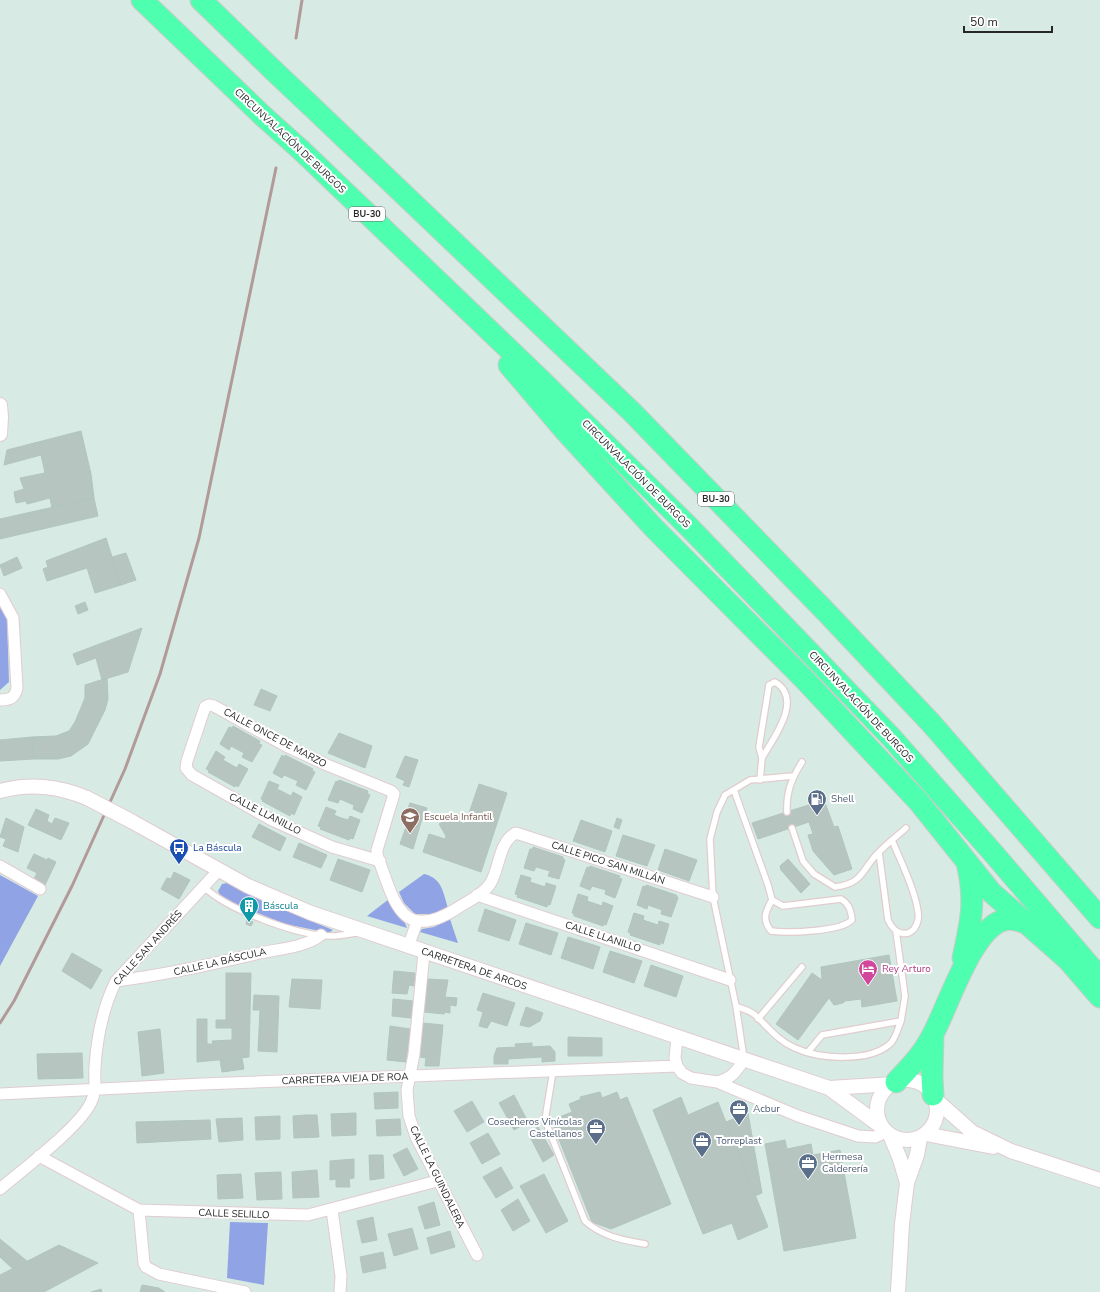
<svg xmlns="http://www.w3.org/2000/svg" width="1100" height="1292" viewBox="0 0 1100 1292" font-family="'Nunito Sans',sans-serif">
<rect width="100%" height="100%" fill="#d7ebe4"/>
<path fill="#90a3e5" d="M0 607 7 619 9 682 0 690Z
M424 874C442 878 443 892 448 908L435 914H415L404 903 399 892Z
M0 875 38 896 0 966Z
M227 883 262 901 333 930 330 932H325L285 924 228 901 220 895 218 891 222 884Z
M389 899C393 908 406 922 407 928L367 916Z
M450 919 458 943 420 932 422 929 434 927Z
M230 1222 268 1223 264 1285 227 1278Z"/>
<path fill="#b7c5c1" stroke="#b1c5c0" d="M81 431 91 474 94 498 52 508 50 498 27 504 26 501 16 503 14 492 24 489 20 478 45 473 41 455 4 465 7 450Z
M94 498 98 516 0 539V519Z
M106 538 121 585 95 593 87 568 47 581 43 569 48 567 46 561Z
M126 553 136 580 121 585 112 557Z
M17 557 22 568 4 576 0 565Z
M85 602 88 610 78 614 75 606Z
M142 628 128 672 102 680 96 658 77 665 73 654Z
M107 678 108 699 105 710 88 744 71 756 58 759H34L32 737 56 736 69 731 75 722 85 698V685Z
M261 689 277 696 270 711 254 705Z
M233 726 260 741 259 744 262 745 252 762 242 757 244 753 231 746 229 750 220 744 229 727 232 728Z
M339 733 372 746 365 768 328 753Z
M32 737 34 759 0 761V740Z
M216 751 225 757 223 760 237 768 239 764 248 769 238 787 236 785 235 787 208 772 209 770 206 769Z
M282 755 284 757 285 755 313 769 312 771 315 772 306 790 296 785 298 781 284 775 282 778 273 773Z
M405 756 418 760 409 787 403 785 405 781 396 777Z
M339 780 368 791 367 793 370 795 362 813 353 809 354 805 340 799 338 803 328 800 336 781 338 782Z
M269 781 279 785 277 789 291 796 293 792 302 797 294 815 291 813 290 816 262 801 263 800 261 799Z
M479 784 507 793 481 872 423 852 429 834 445 839 446 836 439 824 458 814 463 824 466 822Z
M824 800 834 827 838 826 852 869 834 875 813 851 808 835 813 834 809 822 758 839 752 823Z
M410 803 427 808 423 819H422L413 849 400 844 407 824 403 823Z
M326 807 336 811 334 815 341 818 348 820 350 816 360 820 353 839 350 838 349 840 320 829 321 827 318 826Z
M36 809 49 815 47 821 52 824 55 818 69 823 61 840 28 825Z
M6 818 24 827 18 852 3 846 6 839 0 837Z
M617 818 622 820 619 829 614 827Z
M581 820 612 831 605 852 573 841Z
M259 824 286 838 280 851 252 837Z
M623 835 655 845 647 866 616 856Z
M299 843 327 855 321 868 293 857Z
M533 847 563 857V859L565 860 559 879 548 876 550 871 536 867 534 871 524 868 530 849H533Z
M665 849 697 860 689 881 658 870Z
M34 854 47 860 48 858 56 862 45 885 34 879 37 873 27 868Z
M338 859 370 870 362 892 330 880Z
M788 859 810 884 801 893 781 870 780 866Z
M590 866 620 876 619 878 622 879 615 898 605 894 606 890 592 886 590 890 580 886 587 867 589 868Z
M174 872 190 880 179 899 161 889 167 878 171 879Z
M521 875 531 878 530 882 545 887 546 883 556 886 550 905 548 904 547 907 517 897 518 895 515 894Z
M646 885 676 895 678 898 671 917 661 914 662 910 648 905 647 909 637 905 643 886 646 887Z
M578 894 588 897 587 901 602 906 603 902 613 906 606 925 604 924 603 926 574 916V914L572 913Z
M485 909 516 920 509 941 478 931Z
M634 913 644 916 643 920 658 925 659 921 669 924 663 944 660 942V945L630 935 631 933 628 932Z
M247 920 253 922 251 926 246 924Z
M526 923 558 933 551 955 519 944Z
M568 937 600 947 593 969 561 958Z
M610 951 642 961 634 983 603 972Z
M72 953 102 970 91 989 62 971Z
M889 955 897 1001 862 1007 861 999 845 1001 843 1003 834 1005 829 998 798 1040 776 1024 812 973 822 980 821 967Z
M651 965 683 976 676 997 644 986Z
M394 971 415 973 414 986 409 985 407 994 392 993Z
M226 973H251L249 1057 197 1062V1019H207V1044H213L212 1041 232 1040V1028H216V1020H226Z
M292 979 322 980 320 1009 289 1007Z
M427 979 448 980 445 997 457 998 456 1006 450 1005V1013L445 1012 444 1014 424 1012Z
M483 993 515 1003 507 1026 491 1021 487 1028 479 1026 483 1012 477 1010Z
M254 995 279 996 277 1052 258 1051 260 1010H253Z
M393 999 413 1001 411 1018 392 1016Z
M526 1007 543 1013 540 1021 529 1027 520 1025Z
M423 1023 443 1025 439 1066H425L426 1058 420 1057Z
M390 1026 410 1029 406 1062 387 1060Z
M160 1029 164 1073 142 1076 138 1032Z
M568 1037 602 1038V1056H568Z
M532 1043V1047L550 1046 555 1052V1061L542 1062V1057L508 1059V1064H494V1056L497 1048 516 1047 515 1044Z
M82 1053 83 1078 38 1079 37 1054Z
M242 1058 244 1069 222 1072 220 1060Z
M398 1092V1108L375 1109 374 1093Z
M600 1092 602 1098 617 1092 620 1100 627 1097 671 1204 611 1229 592 1222 554 1127 560 1125 557 1118 572 1112 569 1104 581 1099 580 1097Z
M514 1095 528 1122 514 1130 499 1103Z
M681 1097 688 1115 718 1102 768 1227 738 1240 732 1223 703 1234 653 1110Z
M472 1101 484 1122 467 1132 454 1111Z
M356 1113V1135L332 1136 331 1114Z
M748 1113 762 1193 755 1196 726 1122Z
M305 1115H317L319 1137 294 1138 293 1116Z
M280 1116V1139L256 1140 255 1117Z
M242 1118 243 1140 219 1142 216 1119Z
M400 1119 401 1135 377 1136 376 1120Z
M210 1120 211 1139 137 1143 136 1122Z
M538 1127 554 1155 543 1162 528 1133Z
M488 1133 500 1154 482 1164 470 1143Z
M785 1140 787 1149 811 1144 813 1155 840 1150 856 1238 784 1251 765 1144Z
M407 1148 418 1169 404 1176 393 1155Z
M369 1155H383L384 1178 370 1180Z
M354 1159V1178L349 1179 350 1187H336V1179L330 1180V1161Z
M501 1167 513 1188 496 1198 483 1177Z
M317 1170 319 1197 293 1198 292 1172Z
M281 1172 282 1199 257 1200 255 1173Z
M241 1174 243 1198 218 1199 217 1175Z
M544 1174 568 1221 546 1233 520 1186Z
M518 1199 530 1221 513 1231 501 1210Z
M434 1202 440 1225 425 1229 418 1207Z
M373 1217 377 1240 362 1243 357 1221Z
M412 1228 418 1249 394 1256 388 1234Z
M450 1231 455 1247 431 1254 427 1238Z
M0 1239 27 1261 13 1269 0 1257Z
M59 1245 98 1263 44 1292H0V1275Z
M383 1252 386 1268 363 1273 360 1257Z
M142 1285 159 1288 165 1292H140Z
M101 1289 102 1292H91Z"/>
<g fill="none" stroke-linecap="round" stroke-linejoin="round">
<g stroke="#e1ccce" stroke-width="8">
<path id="service" d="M760 780 762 758 759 747 769 685 775 682C804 699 773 739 762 758
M734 790 768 885 772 900C765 912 762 920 771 931 788 933 840 932 852 920 851 910 849 904 841 899L783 906 772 900
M787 812C786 792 792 778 802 762
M792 828 803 861 814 874 835 887C865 883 861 869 880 851 888 843 897 836 906 828
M879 852 888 920C895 936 913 940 918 920 919 916 917 906 916 902 911 881 900 860 892 840
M204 887C228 910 298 936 332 936 340 936 348 934 356 933
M896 931 905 996 901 1021
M736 1006C742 1009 751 1011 755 1015 768 1027 778 1041 795 1048 819 1059 870 1063 891 1043 896 1037 898 1028 901 1021L822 1035 808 1052
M758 1019 802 967
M744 1059 736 1006 713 897 710 839 717 812 725 795 750 780 793 776
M553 1071 545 1120 585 1221C603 1237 623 1240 645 1244"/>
</g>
<g stroke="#e1ccce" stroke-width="13">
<path id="minor" d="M0 594 13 618 17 688C15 698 10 700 0 700
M380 861 332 847 272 820 192 775 186 768 187 761 205 707 209 705 214 706 286 746 327 765 391 791 394 794 377 850V855C394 899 400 944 456 909 466 902 483 895 490 884 500 869 498 842 516 833L713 897
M0 866 40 889
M477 895 730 980
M408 947 417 922
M424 953 414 1054 407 1090 409 1116 416 1137 477 1255
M116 981C165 975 212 964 260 953 279 949 306 947 321 935
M677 1038 675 1058 677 1066 682 1073 691 1078 717 1082 798 1116 858 1136 875 1137 886 1132
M717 1082C731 1079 736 1072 744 1060
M0 1094 202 1084 677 1066
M39 1156 139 1210 308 1215 437 1181
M0 1189C22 1170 83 1125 92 1100 97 1089 94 1078 95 1067 97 1037 103 1007 116 981L219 870
M139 1210 144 1263 146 1267 159 1274 245 1292
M332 1210 341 1276 340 1292"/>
</g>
<g stroke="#e1ccce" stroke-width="16">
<path id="tertiary" d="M0 405 1 417 0 434
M0 791C31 783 58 786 87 798
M131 821 248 886 311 913 829 1088 882 1127
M877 1110a30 30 0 1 1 60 0a30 30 0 1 1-60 0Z
M829 1088 894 1084
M935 1099 972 1132 1011 1151 1100 1180
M926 1134 993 1147
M890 1135 900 1159 907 1183
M898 1292 902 1224 907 1183 917 1155 920 1138"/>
</g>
<g stroke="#cbcbcb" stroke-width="23">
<path id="motorway" d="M142 0 263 116
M201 0 273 70
M309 104 632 412 829 615 931 723 1100 918
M302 151 541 380 691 529 891 737 994 854 1100 978
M509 365 566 432 654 528 805 680 919 802 991 892 1068 960 1100 997
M963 958C971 922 976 900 967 863
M933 1036 932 1076 933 1095
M896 1082C910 1067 924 1053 933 1034 948 1007 972 928 1004 920 1012 918 1021 921 1028 924"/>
</g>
<use href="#service" stroke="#fff" stroke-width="5.5"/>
<use href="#minor" stroke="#fff" stroke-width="11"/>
<use href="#tertiary" stroke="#fff" stroke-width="14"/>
<use href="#motorway" stroke="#4dffae" stroke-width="21"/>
<path stroke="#b29a9b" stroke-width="3" d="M296 38 302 0
M0 1023 14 1001 72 886 125 769 160 674 199 538 276 168"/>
<g stroke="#e1ccce" stroke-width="16" stroke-linecap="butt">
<path id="tertiary-bridge" d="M87 798 131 821"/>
</g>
<g stroke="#cbcbcb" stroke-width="23" stroke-linecap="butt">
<path id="motorway-bridge" d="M273 70 309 104
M263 116 302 151"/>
</g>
<use href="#tertiary-bridge" stroke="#fff" stroke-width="14"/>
<use href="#motorway-bridge" stroke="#4dffae" stroke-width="21"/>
</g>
<defs>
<g id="fuel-pin" transform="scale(1)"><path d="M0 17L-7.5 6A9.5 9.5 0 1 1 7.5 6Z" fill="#5c6f8a" stroke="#fff"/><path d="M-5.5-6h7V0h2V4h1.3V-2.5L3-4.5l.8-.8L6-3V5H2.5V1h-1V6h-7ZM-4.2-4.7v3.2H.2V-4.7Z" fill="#fff"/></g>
<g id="school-pin" transform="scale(1)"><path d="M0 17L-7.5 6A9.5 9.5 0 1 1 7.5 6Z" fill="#8d6e63" stroke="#fff"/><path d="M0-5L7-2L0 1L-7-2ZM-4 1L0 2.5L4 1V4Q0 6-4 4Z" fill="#fff"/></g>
<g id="bus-pin" transform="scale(1)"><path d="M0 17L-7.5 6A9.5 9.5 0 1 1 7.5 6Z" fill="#1a4fb4" stroke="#fff"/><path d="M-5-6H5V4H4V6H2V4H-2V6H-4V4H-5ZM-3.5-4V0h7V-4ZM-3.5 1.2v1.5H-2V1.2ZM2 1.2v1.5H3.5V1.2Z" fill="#fff"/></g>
<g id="building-pin" transform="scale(1)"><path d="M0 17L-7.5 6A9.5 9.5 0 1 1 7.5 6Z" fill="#0f9aa8" stroke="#fff"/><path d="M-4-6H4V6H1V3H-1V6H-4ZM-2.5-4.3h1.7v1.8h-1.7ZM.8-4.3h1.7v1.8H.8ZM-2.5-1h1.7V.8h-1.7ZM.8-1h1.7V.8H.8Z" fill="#fff"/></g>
<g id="hotel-pin" transform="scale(1)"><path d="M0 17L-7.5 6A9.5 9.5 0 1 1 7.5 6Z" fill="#d1479c" stroke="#fff"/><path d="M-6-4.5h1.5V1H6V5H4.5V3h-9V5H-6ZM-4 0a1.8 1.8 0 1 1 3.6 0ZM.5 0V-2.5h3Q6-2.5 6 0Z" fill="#fff"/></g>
<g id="office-pin" transform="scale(1)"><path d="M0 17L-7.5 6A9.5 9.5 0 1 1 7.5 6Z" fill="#5c6f8a" stroke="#fff"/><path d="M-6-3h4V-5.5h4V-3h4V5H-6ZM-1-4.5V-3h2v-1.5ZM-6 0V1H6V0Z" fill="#fff"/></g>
</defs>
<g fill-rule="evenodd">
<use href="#fuel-pin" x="817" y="799"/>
<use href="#school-pin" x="410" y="817"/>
<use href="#bus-pin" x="179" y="848"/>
<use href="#building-pin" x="249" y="906"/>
<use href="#hotel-pin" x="868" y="969"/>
<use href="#office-pin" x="739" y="1109"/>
<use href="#office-pin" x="596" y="1128"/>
<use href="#office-pin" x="702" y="1141"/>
<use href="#office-pin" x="808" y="1163"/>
</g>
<g text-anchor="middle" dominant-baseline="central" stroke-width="4" stroke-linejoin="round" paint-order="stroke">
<g fill="#fff" stroke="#686868" stroke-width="1">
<rect x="349" y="207" width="36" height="14" rx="3"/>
<rect x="698" y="492" width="36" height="14" rx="3"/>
</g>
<g font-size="9" font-weight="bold" fill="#272727">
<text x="367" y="214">BU-30</text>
<text x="716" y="499">BU-30</text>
</g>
<g font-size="10" fill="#272727" stroke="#fff">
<text transform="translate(290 141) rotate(43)">CIRCUNVALACIÓN DE BURGOS</text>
<text transform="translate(636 474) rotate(45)">CIRCUNVALACIÓN DE BURGOS</text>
<text transform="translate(861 707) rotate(47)">CIRCUNVALACIÓN DE BURGOS</text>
<text transform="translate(275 738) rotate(28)">CALLE ONCE DE MARZO</text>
<text transform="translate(265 814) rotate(27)">CALLE LLANILLO</text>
<text transform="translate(608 863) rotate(18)">CALLE PICO SAN MILLÁN</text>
<text transform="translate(603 937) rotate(18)">CALLE LLANILLO</text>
<text transform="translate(148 948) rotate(-48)">CALLE SAN ANDRÉS</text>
<text transform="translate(220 962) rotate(-13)">CALLE LA BÁSCULA</text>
<text transform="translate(474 969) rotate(19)">CARRETERA DE ARCOS</text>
<text transform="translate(345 1079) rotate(-2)">CARRETERA VIEJA DE ROA</text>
<text transform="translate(437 1177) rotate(64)">CALLE LA GUINDALERA</text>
<text transform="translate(234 1214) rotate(2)">CALLE SELILLO</text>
</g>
<g font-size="10" fill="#4e5e75" stroke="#fff" text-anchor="start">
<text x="831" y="799">Shell</text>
<text x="753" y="1109">Acbur</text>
<text x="582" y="1122" text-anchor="end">Cosecheros Vinícolas<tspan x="582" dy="12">Castellanos</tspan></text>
<text x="716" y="1141">Torreplast</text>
<text x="822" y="1157">Hermesa<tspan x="822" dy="12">Calderería</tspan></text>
</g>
<g font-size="10" fill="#785e54" stroke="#fff" text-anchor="start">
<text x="424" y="817">Escuela Infantil</text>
</g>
<g font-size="10" fill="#164399" stroke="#fff" text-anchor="start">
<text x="193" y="848">La Báscula</text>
</g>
<g font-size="10" fill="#0d838f" stroke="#fff" text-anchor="start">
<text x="263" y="906">Báscula</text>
</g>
<g font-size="10" fill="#b23c85" stroke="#fff" text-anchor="start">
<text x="882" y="969">Rey Arturo</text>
</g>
</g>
<path d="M964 26v6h88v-6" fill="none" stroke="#272727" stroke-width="2"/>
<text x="970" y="26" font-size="12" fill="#272727" stroke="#ffffff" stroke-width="3" paint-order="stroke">50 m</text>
</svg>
